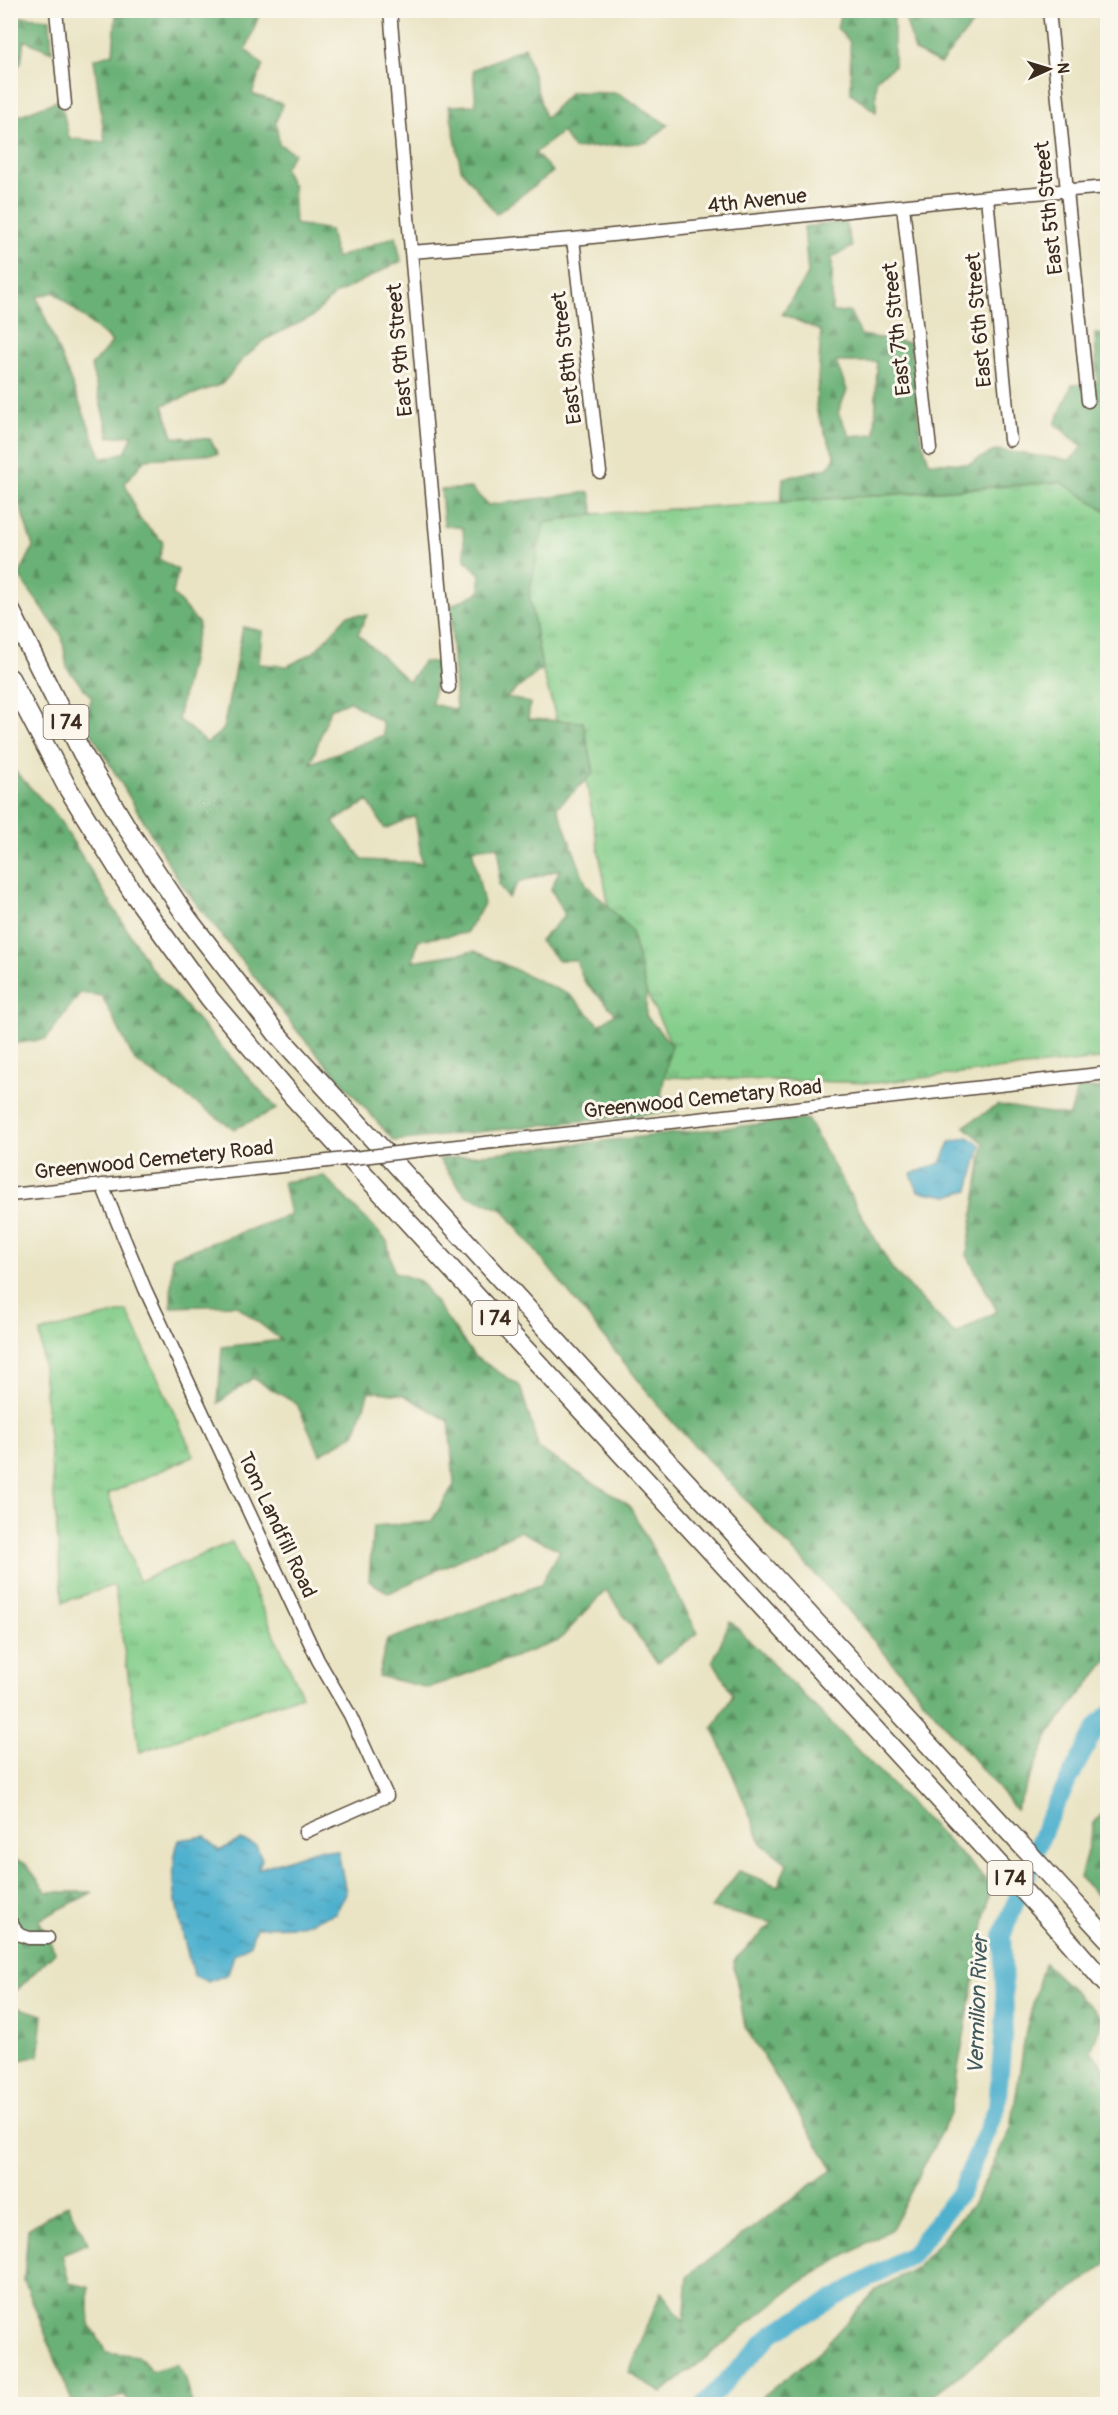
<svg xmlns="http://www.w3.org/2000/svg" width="1118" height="2415" viewBox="0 0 1118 2415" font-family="Pangolin,sans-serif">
<defs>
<pattern id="grass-tufts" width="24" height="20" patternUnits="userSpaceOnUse" patternTransform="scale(1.5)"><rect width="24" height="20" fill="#84ce8b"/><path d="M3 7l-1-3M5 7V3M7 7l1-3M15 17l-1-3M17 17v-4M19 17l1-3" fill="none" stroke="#6da771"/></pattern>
<pattern id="forest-firs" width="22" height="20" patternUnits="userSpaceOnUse" patternTransform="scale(1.5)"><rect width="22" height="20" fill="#6bb177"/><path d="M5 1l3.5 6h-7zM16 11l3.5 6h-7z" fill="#599061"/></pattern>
<pattern id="water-ripples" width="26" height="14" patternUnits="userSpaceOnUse" patternTransform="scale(1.5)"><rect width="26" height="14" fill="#4fb1ce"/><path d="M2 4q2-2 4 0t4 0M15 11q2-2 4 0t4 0" fill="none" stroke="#4390a7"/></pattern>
</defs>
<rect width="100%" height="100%" fill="#fbf7ec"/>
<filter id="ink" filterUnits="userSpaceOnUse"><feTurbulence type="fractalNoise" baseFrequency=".0167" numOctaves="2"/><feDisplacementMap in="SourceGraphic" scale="12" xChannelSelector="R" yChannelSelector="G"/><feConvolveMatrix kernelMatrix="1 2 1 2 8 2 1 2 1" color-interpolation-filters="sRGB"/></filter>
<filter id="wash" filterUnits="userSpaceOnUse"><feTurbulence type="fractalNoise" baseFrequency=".008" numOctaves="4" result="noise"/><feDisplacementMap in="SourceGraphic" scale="24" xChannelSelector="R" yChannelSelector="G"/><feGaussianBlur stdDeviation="1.35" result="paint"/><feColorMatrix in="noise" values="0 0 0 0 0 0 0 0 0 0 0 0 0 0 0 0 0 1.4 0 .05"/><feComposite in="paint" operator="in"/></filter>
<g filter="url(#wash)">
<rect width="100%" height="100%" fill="#eae4c5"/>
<path fill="url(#grass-tufts)" stroke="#607c54" stroke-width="1.5" d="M1061 482 1107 511V1058L875 1083 664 1077 671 1043 646 992 631 930 609 908 586 780 594 772 583 722 557 721 542 669 529 593 544 523 594 514 873 496Z
M127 1311 194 1456 108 1494 139 1581 232 1542 302 1695 140 1752 114 1585 63 1602 40 1332Z"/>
<path fill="url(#forest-firs)" stroke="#536e4a" stroke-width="1.5" fill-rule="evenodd" d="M143 10 275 11 259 15 246 50 263 65 252 94 283 104 276 121 279 144 294 153 284 168 293 187 295 224 330 230 336 258 396 236 401 261 334 295 312 317 266 339 242 360 222 384 163 405 173 437 210 439 218 454 145 459 125 483 139 518 163 542 159 559 178 570 173 594 199 624 178 719 207 743 223 730 243 627 262 631 259 664 288 666 314 652 348 615H367L358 634 409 682 423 662H438L432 704 456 710 450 606 480 592V574L465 560 463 528 444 525 441 490 471 488 488 505 590 492 594 514 544 523 529 593 542 669 507 697 530 703 528 719 583 722 594 773 557 807 586 884 631 930 646 992V1016L671 1044 661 1095 676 1111 394 1141 298 1032 181 884 83 719 92 698 67 668 62 636 19 576 33 547 19 503 11 487 10 109 15 117 57 101 63 111 69 138 105 142 94 59 113 53 116 16 142 14ZM54 292 112 342 91 366 109 437 133 435 125 452 102 459 37 297ZM349 701 382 722 384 735 311 763 330 709ZM368 801 385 829 415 816 422 863 363 860 333 822ZM498 846 500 860 499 885 508 898 518 883 560 869 551 889 565 915 540 941 558 960H576L584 981 615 1013 600 1025 570 995 475 951 413 961 418 940 466 933 484 904 472 849Z
M841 11H890L894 16V66L876 79V112L851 93 850 42 837 28Z
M903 11H973L975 21 940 64 915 51Z
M11 16 50 19 52 52 24 40 21 63 11 74Z
M525 47 545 118 571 92 618 93 668 125 648 142 574 149 562 132 535 153 553 172 496 214 461 169 449 106 476 105 473 70Z
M845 222 852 247 832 257V312H850L861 335 910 343 920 434 929 462 968 464 997 450 1070 460 1083 447 1055 424 1072 385 1097 383 1095 334 1107 335V511L1061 482 781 502 783 478 828 468 835 457 816 410 821 331 782 314 808 274 804 227ZM836 362H877L875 434 850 436 838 413 847 390Z
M12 768 57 816 150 967 277 1109 234 1129 135 1061 102 996 80 993 46 1039 11 1044 10 959 13 958 10 954Z
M1107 1087V1661L1051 1731 1016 1810 844 1605 666 1415 503 1210 465 1195 439 1159 807 1119 893 1270 955 1334 997 1311 967 1255 984 1143 964 1126 998 1105 1070 1116 1077 1089Z
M324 1176 387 1241 394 1272 420 1281 474 1356 520 1386 539 1449 629 1505 698 1633 657 1663 606 1590 558 1641 428 1688 378 1676 387 1640 540 1585 560 1550 519 1531 389 1593 369 1581 373 1526 431 1522 454 1485 449 1421 404 1395 369 1391 355 1434 320 1454 297 1404 253 1378 218 1403 222 1347 281 1340 236 1305 171 1307 172 1257 290 1215 283 1182Z
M730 1621 991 1885 950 2114 892 2229 800 2282 662 2393 629 2373 661 2292 684 2322 688 2275 833 2169 745 2027 733 1961 773 1923 711 1908 739 1871 778 1886 787 1863 762 1844 713 1728 733 1695 713 1661Z
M1107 1808V1905L1080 1878 1094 1823Z
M11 1858 26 1864 47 1892H93L39 1920 55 1952 11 1996Z
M1044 1963 1103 2018 1091 2051 1107 2071V2263L921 2404H753L818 2353 876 2290 917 2267 974 2203 1011 2128 1026 2030Z
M10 2005 43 2015 39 2056 11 2062Z
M68 2204 88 2243 62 2254 69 2283 89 2287V2322L106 2352 138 2356 152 2371 177 2364 186 2380 192 2404H134L124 2396 95 2404H73L24 2280 28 2229Z"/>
<path fill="url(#water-ripples)" stroke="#456e76" stroke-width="1.5" d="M968 1137 981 1145 969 1190 948 1196 918 1191 911 1174 941 1163 950 1142Z
M205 1836 219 1851 240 1840 256 1845 262 1859 258 1869 318 1849 338 1851 346 1893 336 1913 298 1926 256 1927 250 1944 234 1955 228 1974 208 1982 193 1975C184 1936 164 1878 179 1840Z"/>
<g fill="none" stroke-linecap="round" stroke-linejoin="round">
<path stroke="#4fb1ce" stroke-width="18" d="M704 2404 773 2333 912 2254 961 2191 997 2107 1005 2014 1002 1936 1049 1818 1097 1726 1108 1714"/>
</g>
</g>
<g filter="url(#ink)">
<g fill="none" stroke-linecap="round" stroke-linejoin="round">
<g stroke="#554637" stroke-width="15">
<path id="minor" d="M56 10 65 104
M390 10 449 687
M1049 10 1088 401
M987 197 1010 440
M903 206 930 449
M573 239 600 472
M411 252 573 239 987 197 1108 187
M422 1150 1108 1073
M102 1185 145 1289 262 1540 318 1660 350 1715 387 1796 305 1832
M10 1195 302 1164
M10 1921 18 1934 29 1938H48"/>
</g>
<g stroke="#554637" stroke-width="21">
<path id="highway" d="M10 609 82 753 129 831 188 919 277 1034 588 1375 1108 1939
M10 678 67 787 133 893 210 999 294 1098 1054 1924 1108 1986"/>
</g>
<use href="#minor" stroke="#fff" stroke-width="12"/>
<use href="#highway" stroke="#fff" stroke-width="18"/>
<g stroke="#554637" stroke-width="15" stroke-linecap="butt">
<path id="minor-bridge" d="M302 1164 422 1150"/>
</g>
<use href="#minor-bridge" stroke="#fff" stroke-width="12"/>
</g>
</g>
<g text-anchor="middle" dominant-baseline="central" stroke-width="6" stroke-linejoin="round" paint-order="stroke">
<g fill="#fbf7ec" stroke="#75685c" stroke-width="1.5">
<rect x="43.5" y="705" width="45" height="34" rx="4.5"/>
<rect x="472.5" y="1301" width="45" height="34" rx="4.5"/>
<rect x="987.5" y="1861" width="45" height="34" rx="4.5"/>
</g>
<g font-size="20" font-weight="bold" fill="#3b2a1e">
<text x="66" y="722">I 74</text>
<text x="495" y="1318">I 74</text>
<text x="1010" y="1878">I 74</text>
</g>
<g font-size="21" fill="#3b2a1e" stroke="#fbf7ec">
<text transform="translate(757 201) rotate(-6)">4th Avenue</text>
<text transform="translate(1049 208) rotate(-96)">East 5th Street</text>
<text transform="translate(979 320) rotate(-95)">East 6th Street</text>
<text transform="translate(897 329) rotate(-96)">East 7th Street</text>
<text transform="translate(400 350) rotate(-95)">East 9th Street</text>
<text transform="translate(567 358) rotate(-97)">East 8th Street</text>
<text transform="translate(703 1099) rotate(-6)">Greenwood Cemetary Road</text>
<text transform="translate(154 1160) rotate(-6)">Greenwood Cemetery Road</text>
<text transform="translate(277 1525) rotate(65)">Tom Landfill Road</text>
</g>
<g font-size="22" font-style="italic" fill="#42595c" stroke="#fbf7ec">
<text transform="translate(978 2005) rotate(-88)">Vermilion River</text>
</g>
</g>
<rect width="1118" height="2415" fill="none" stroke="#fbf7ec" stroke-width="36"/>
<g transform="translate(1049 69) rotate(86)" stroke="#fbf7ec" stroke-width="4.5" paint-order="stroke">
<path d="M0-4.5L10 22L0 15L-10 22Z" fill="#3b2a1e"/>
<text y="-9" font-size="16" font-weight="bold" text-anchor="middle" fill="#3b2a1e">N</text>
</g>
</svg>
